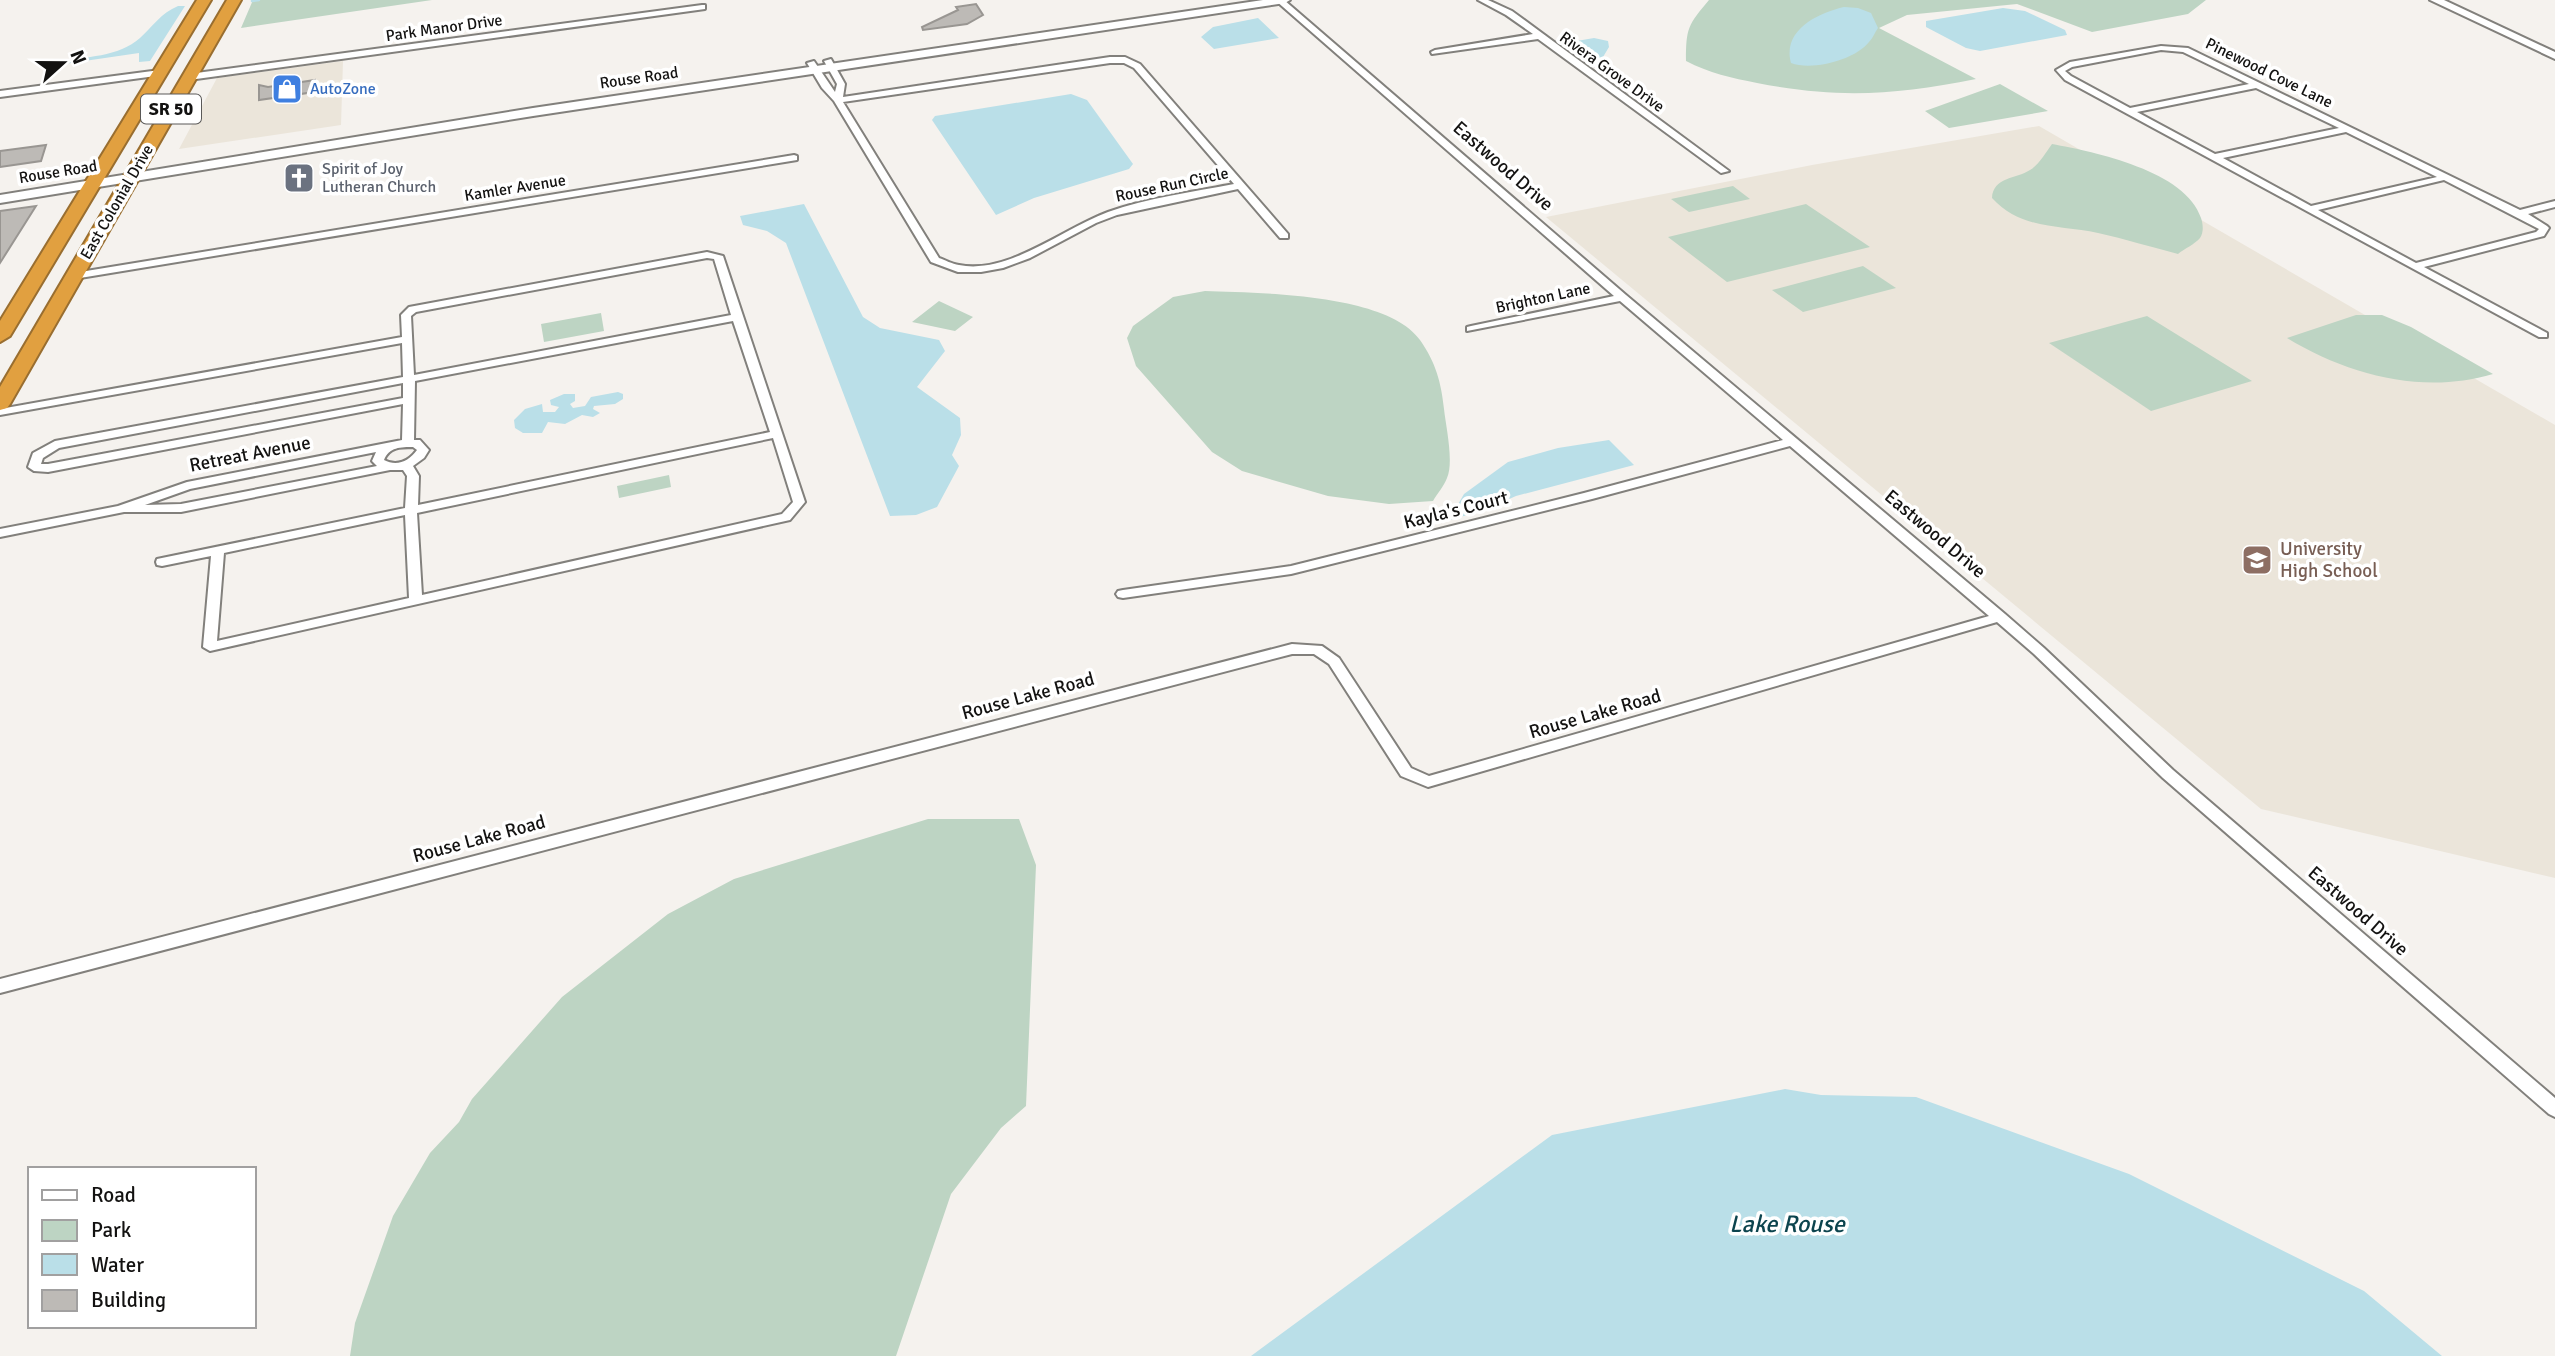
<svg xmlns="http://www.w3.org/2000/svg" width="2555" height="1356" viewBox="0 0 2555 1356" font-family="Signika,sans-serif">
<rect width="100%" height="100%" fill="#f5f2ee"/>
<path fill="#ebe5da" d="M343 61 341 125 179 149 217 78Z
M2039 126 2555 425V878L2261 809 1546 217 1812 165Z"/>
<path fill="#bdd4c3" d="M253 0H432L241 28Z
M1709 0H2206L2188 14 2092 32 2017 4 1907 15 1879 28 1976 79C1895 95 1839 99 1757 83 1732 78 1709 73 1686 61 1686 28 1688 25 1709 0Z
M2000 84 2048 111 1949 128 1925 111Z
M2052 144C2095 152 2186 171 2201 218 2203 224 2204 232 2200 238 2195 244 2184 249 2178 254 2151 247 2125 239 2098 233 2061 225 2021 230 1992 198 1993 177 2016 179 2030 170 2039 165 2046 152 2052 144Z
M1733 186 1750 199 1689 212 1671 199Z
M1806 204 1870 247 1727 282 1668 237Z
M1863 266 1896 288 1803 312 1772 290Z
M1205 291C1259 293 1387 293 1420 340 1436 363 1441 382 1444 409 1446 427 1454 462 1447 478 1444 486 1437 494 1433 501L1389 504 1328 496 1242 471 1212 452 1136 366 1127 338 1133 326 1173 297Z
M939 301 973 317 955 331 912 322Z
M601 313 604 331 544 342 541 324Z
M2356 315H2382L2411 327 2493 374C2423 395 2348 375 2287 338Z
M2147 316 2252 381 2151 411 2049 343Z
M669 475 671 487 619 498 617 486Z
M928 819H1019L1036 865 1026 1106 1001 1128 951 1194 896 1356H350L355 1323 393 1216 430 1153 459 1122 472 1099 562 997 668 914 734 879Z"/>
<path fill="#badfe8" d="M178 6H185L150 61 139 62V53L57 65 58 61C85 57 119 57 140 38 153 26 161 13 178 6Z
M1844 7 1858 8 1871 13 1878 28C1875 32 1873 38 1869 42 1855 60 1812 71 1791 63 1782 30 1818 13 1844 7Z
M2003 8 2025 11 2065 30 2067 35 1980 51 1966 48 1926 27V21Z
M1258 18 1279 38 1214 49 1201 37 1213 27Z
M1594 38 1608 41 1609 47 1597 67V61L1579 47 1565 43Z
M1071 94 1087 100 1133 164 1129 169 1034 198 996 215 932 120 935 116Z
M804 204 863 317 880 328 939 340 945 351 917 387 960 418 961 435 952 455 959 466 937 507 916 515 890 516 786 243 767 231 743 225 740 216Z
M618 392 623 394V399L615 404 594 406 593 409 600 413 593 417 582 415 565 424 548 422 542 433H523L515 428 514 420 525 409 542 404 543 412H555L559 407 551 405 550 400 564 394H575V401L570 404 573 408 585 406 591 397Z
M1609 440 1634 465 1516 496 1482 511 1449 520 1464 494 1508 462 1558 448Z
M1785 1089 1821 1095 1916 1097 2129 1174 2364 1291 2442 1356H1251L1552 1135Z"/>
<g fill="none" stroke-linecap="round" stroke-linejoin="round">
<path stroke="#badfe8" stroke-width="2.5" d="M252 1 259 0"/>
</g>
<path fill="#bdbab6" stroke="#999692" stroke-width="2" d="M976 4 983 15 967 24 923 30 922 27 958 10 956 7Z
M315 80 314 92 259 100V85L268 87Z
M46 145 41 161 0 167V151Z
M36 206 0 263V211Z"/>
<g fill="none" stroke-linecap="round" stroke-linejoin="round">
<g stroke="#82807c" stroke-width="4">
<path id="street" d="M1275 0H1284L1626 295 2005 614 2044 648 2173 770 2555 1098V1117L2549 1114 2163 778 2034 654 1997 622 1428 787 1401 776 1329 664 1314 654H1292L0 993V979L1292 644 1322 646 1339 658 1411 768 1429 776 1989 616 1790 446 1592 499 1291 574 1123 598 1118 597 1116 594 1118 591 1123 590 1291 566 1584 493 1783 440 1620 301 1467 331V327L1471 326 1614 296Z
M1478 0H1488L1512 11 1729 171 1721 173 1538 39 1432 54 1431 52 1435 50 1533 34 1506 15Z
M702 5H705V9L189 80 185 77 189 74Z
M2161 46 2188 48 2520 210 2555 201V207L2528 214 2547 226 2549 228 2544 236 2424 267 2547 333V337H2539L2065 80 2056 70 2070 62ZM2161 50 2183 52 2249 84 2130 108 2071 76 2065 71 2072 67ZM2256 88 2339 128 2215 154 2137 112ZM2346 132 2437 177 2311 206 2223 158ZM2444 180 2539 229 2536 232 2416 263 2318 210Z
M1110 57H1125L1140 64 1288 234V238H1280L1238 189 1117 215 1096 223 1030 258 1003 268 981 272H958L931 262 834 101 822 88 807 63 814 61 835 92 837 84 824 61 831 59 845 84 843 97ZM1110 63H1124L1134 68 1234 184C1192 192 1148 198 1108 212 1064 228 1008 275 959 265 952 264 945 260 939 258L843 102Z
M160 70 163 71V75L0 97V91Z
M794 155 797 156V160L74 279 69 276 74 273Z
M707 252 723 256 805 502 790 520 210 651 203 647 211 556 162 566 157 565 156 562 157 559 405 508 407 476 403 470H390L181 512H124L0 537V529L118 506 187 482 402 440 403 404 48 472 34 471 28 467 33 453 55 441 403 377 402 343 0 415V409L402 337 401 315 409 307ZM707 258 714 259 731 315 414 375 411 316 416 312ZM733 321 770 432 418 505 419 476 413 466 424 458 429 450 420 440H414L415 381ZM403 383V398L48 464H41L43 458 59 448ZM773 438 793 502 782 514 422 595 417 513ZM413 447 417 450C409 461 397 467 384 460 389 447 401 447 413 447ZM376 452 372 461 377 466 181 504 145 505 190 489ZM405 515 409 598 217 641 224 553Z"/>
</g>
<g stroke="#82807c" stroke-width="4">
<path id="secondary" d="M1263 0H1290L1285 3 533 116 0 203V195L533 108Z
M2430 0H2444L2555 52V59Z"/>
</g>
<g stroke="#996e30" stroke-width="4">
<path id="highway" d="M197 0H211L10 336 0 342V321Z
M227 0H241L10 404 7 408 0 410V387Z"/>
</g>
<use href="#street" fill="#fff" fill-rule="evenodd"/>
<use href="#secondary" fill="#fff" fill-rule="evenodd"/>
<use href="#highway" fill="#e1a040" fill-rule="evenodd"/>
</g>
<defs>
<g id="shop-square" transform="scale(1.575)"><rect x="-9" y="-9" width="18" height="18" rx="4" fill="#3f7fe0" stroke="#fff"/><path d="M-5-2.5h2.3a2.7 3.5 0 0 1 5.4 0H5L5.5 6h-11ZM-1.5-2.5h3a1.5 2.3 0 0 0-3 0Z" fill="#fff"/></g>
<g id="church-square" transform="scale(1.575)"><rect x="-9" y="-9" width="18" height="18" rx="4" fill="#6b7280" stroke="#fff"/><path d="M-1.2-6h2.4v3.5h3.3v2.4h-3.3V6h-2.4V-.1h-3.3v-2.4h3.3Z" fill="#fff"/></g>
<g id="school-square" transform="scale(1.575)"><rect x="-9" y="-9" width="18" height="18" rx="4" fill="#8d6e63" stroke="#fff"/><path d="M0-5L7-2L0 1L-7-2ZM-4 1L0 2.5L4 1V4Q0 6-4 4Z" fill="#fff"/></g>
</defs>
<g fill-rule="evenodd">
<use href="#shop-square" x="287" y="89"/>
<use href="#church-square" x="299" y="178"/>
<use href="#school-square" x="2257" y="560"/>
</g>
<g text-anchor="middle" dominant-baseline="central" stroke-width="7" stroke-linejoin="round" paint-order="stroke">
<g font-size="16" fill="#131211" stroke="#fff">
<text transform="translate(444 28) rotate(-8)">Park Manor Drive</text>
<text transform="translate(1612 72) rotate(36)">Rivera Grove Drive</text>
<text transform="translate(2269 73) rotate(26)">Pinewood Cove Lane</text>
<text transform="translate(639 78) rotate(-8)">Rouse Road</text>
<text transform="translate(58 172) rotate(-9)">Rouse Road</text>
<text transform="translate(1172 185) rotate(-12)">Rouse Run Circle</text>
<text transform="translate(515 188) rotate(-9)">Kamler Avenue</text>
<text transform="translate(117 202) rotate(-60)">East Colonial Drive</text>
<text transform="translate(1543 298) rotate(-12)">Brighton Lane</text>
</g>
<g font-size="16" fill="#366cbe" stroke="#fff" text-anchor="start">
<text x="310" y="89">AutoZone</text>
</g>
<g font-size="16" fill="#5b616d" stroke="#fff" text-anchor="start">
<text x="322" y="169">Spirit of Joy<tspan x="322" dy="18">Lutheran Church</tspan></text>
</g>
<rect fill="#fff" stroke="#5a5958" stroke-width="2" x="141" y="94.5" width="60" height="29" rx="5"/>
<g font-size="18" font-weight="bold" fill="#131211">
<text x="171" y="109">SR 50</text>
</g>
<g font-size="19" fill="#131211" stroke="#fff">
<text transform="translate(1503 166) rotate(41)">Eastwood Drive</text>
<text transform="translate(250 454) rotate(-11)">Retreat Avenue</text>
<text transform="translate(1456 510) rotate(-14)">Kayla's Court</text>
<text transform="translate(1935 534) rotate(40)">Eastwood Drive</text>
<text transform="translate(1028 696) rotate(-15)">Rouse Lake Road</text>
<text transform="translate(1595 714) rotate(-16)">Rouse Lake Road</text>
<text transform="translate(479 839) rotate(-15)">Rouse Lake Road</text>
<text transform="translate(2358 911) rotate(41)">Eastwood Drive</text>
</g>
<g font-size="19" fill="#785e54" stroke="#fff" text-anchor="start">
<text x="2280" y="549">University<tspan x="2280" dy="22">High School</tspan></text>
</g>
<g font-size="24" font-style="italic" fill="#0c444e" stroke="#fff">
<text x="1787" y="1224">Lake Rouse</text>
</g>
</g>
<rect x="28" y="1167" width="228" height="161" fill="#ffffff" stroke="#a1a0a0" stroke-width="2"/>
<rect x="42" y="1190" width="35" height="10" fill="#ffffff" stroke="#a1a0a0" stroke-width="2"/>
<text x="91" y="1202" font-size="21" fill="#131211">Road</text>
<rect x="42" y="1220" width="35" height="21" fill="#bdd4c3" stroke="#a1a0a0" stroke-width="2"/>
<text x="91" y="1237" font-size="21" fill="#131211">Park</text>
<rect x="42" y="1254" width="35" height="21" fill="#badfe8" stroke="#a1a0a0" stroke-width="2"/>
<text x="91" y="1272" font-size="21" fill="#131211">Water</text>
<rect x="42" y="1290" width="35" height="21" fill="#bdbab6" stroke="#a1a0a0" stroke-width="2"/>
<text x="91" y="1307" font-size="21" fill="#131211">Building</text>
<g transform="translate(63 63) rotate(69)" stroke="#ffffff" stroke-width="5" paint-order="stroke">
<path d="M0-5L12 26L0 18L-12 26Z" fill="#131211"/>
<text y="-10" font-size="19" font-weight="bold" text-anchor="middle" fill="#131211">N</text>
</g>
</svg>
